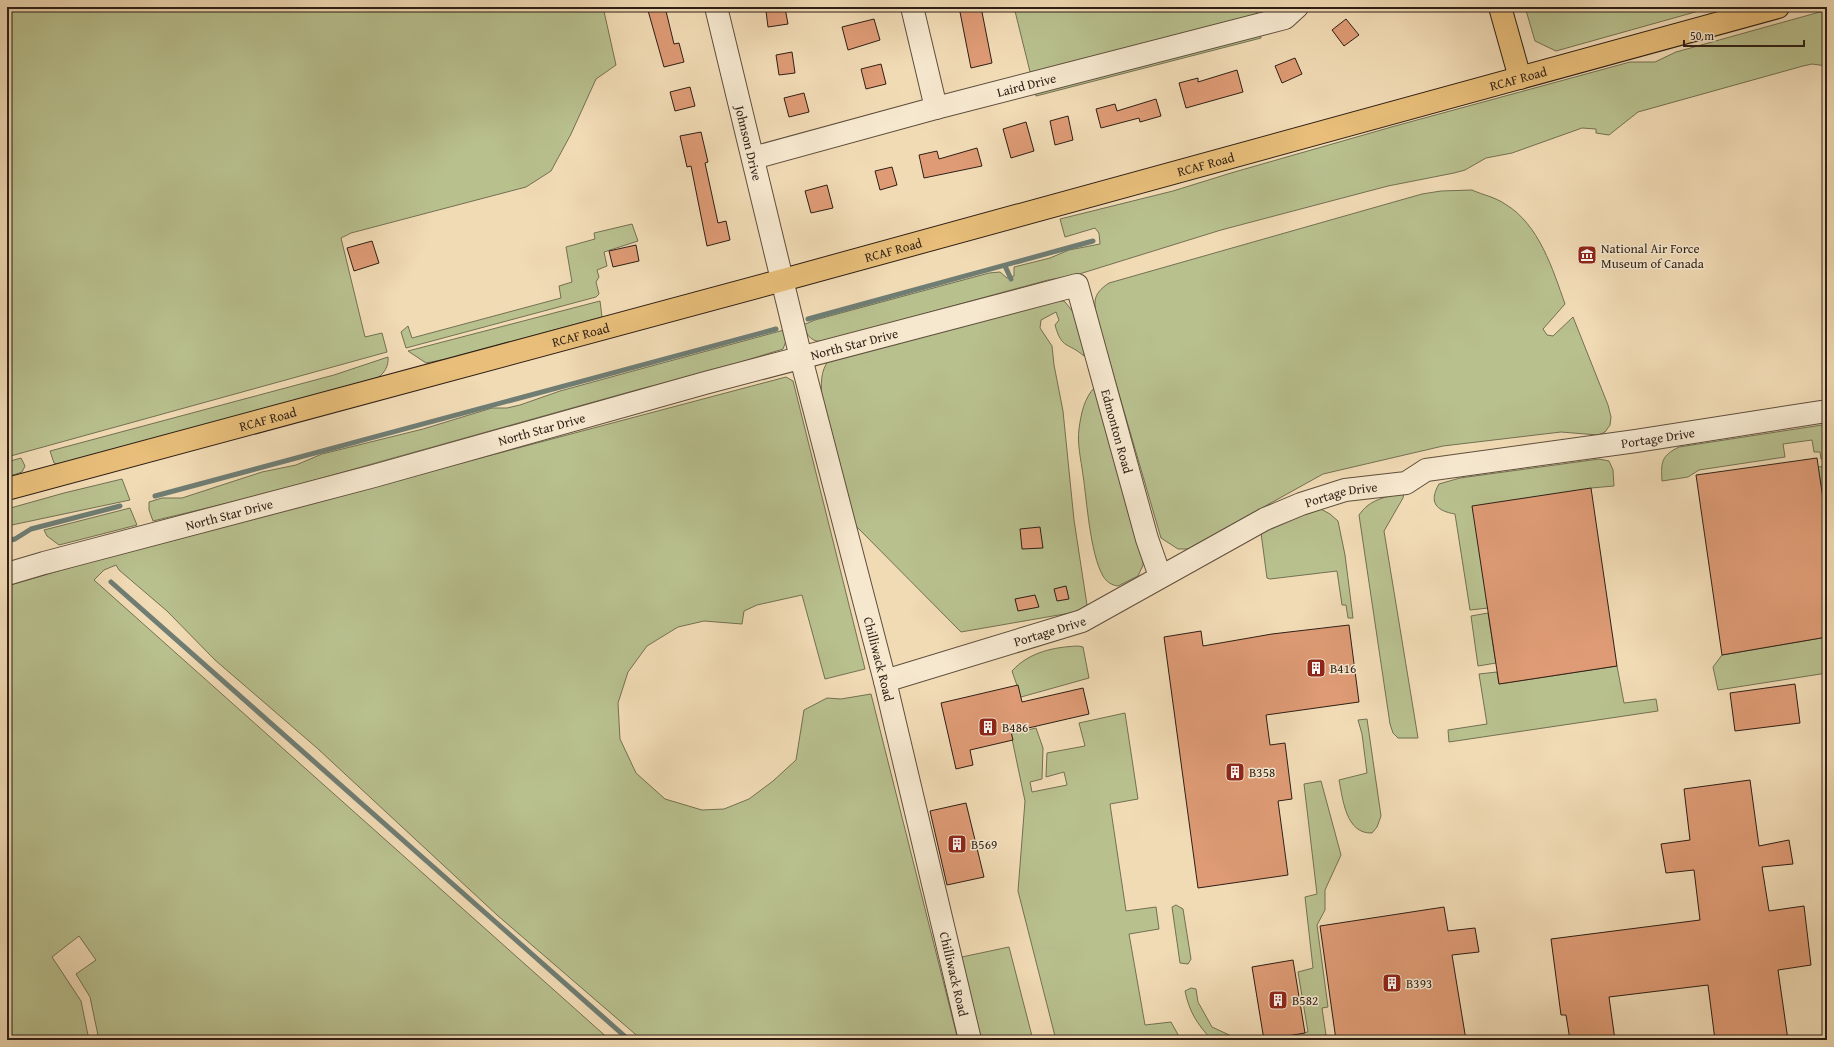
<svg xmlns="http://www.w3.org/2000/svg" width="1834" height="1047" viewBox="0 0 1834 1047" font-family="'Gentium Book Plus',serif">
<rect width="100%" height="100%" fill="#f1dbb5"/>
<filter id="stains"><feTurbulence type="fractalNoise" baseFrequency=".005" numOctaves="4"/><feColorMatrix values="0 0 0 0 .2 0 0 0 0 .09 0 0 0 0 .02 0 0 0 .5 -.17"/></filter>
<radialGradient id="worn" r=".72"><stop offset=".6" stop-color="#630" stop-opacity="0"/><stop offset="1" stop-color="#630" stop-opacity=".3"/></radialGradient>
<path fill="#b8c08e" stroke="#737052" d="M7 7H603L616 65 596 79 571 134 551 171 526 187 351 233 341 238 365 337 382 333 387 352 7 457Z
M1014 7H1256L1261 38 1036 96Z
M1525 7H1713L1556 51 1535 41Z
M1827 10V66L1812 64 1803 66 1638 112 1609 135 1596 133V129L1582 128 1512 153 1486 158 1465 170 1454 173 1388 186 1221 230 1076 275 1048 280 824 341C812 343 807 336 803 325L815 320 989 273 1000 272 1007 278 1014 276V267L1050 258 1069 250 1100 244 1099 233 1095 228 1065 237 1060 219 1173 191 1231 173 1395 126 1630 62H1655L1676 52Z
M1472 190C1483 195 1495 197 1505 204 1539 224 1553 270 1565 304L1543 329 1547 335 1553 336 1573 317 1608 405 1611 417 1610 425 1605 432 1598 435 1561 432 1443 446 1323 474 1188 549H1178L1161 538 1098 322C1094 303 1091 295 1109 283L1422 194 1441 191Z
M632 224 638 241 604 252 607 266 597 270 599 277 596 282 599 294 596 297 406 348 401 332 408 326 412 338 561 298 559 286 572 282 566 247 595 239 594 233Z
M600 301 602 317 446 359 426 363 408 351Z
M1050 301H1064C1079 317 1085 335 1084 356 1068 342 1062 350 1055 325L1059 320 1056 312 1041 320 1040 328 1052 346 1054 365 1063 411 1074 520 1087 605 1076 612 961 632 853 523 822 398C821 385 820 371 829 360Z
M784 330 786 341 783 349 705 373 640 389 261 495 153 521 149 510V502L162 498H182L262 472 296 465 322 454 423 429 492 408H507L520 405 560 391 622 374Z
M388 357C389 366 384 374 377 378L59 465 54 463 50 451 334 375Z
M786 377 793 381 865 669 825 679 802 595 757 605 744 611 742 624 704 621 678 627 647 646 628 672 618 703 620 739 636 773 665 799 702 810 724 809 749 799 773 781 796 760 804 710 827 698 841 699 871 694 958 1040H642L497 915 317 748 215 660 167 611 119 570 116 565 104 570 94 580 610 1040H99L90 997 76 974 96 960 79 936 52 957 81 1001 89 1040H7V586L103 558Z
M1095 387 1143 555V565L1138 576 1118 586C1111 585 1107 582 1103 576 1090 553 1087 502 1083 475 1081 460 1077 443 1079 429 1081 414 1084 398 1095 387Z
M1822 425 1827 426V459H1821L1820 452H1814L1812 440 1783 444 1785 457 1699 470 1688 477 1662 481C1661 462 1661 456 1679 447Z
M21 458 25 466 22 472 7 477V462Z
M1599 459 1609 461 1613 470 1614 486 1591 488 1488 608 1470 610 1455 514C1437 511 1428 503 1439 484L1460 478Z
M1827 466V484L1821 485 1818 467Z
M122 479 130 500 7 526V509L64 493Z
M1404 493 1403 498 1384 531 1418 738H1398L1393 733 1390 724 1359 515C1370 499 1385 497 1404 493Z
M1317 507 1330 514 1338 521 1345 555 1353 618H1348L1346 605H1342L1337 571 1270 579 1267 578 1261 533Z
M130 508 137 525 59 545 47 536 44 530Z
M1488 613 1496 663 1478 666 1471 616Z
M1827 637V673L1718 690 1713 667 1722 655Z
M1078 646 1083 647 1089 678 1021 697 1012 671C1029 652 1054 647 1078 646Z
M1617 666 1624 703 1656 699 1658 711 1449 742 1448 730 1487 724 1479 674 1497 672 1499 684Z
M1125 713 1138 799 1110 804 1126 911 1156 907 1159 929 1129 934 1145 1025 1171 1022 1181 1040H1056L1018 891 1025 801 1011 734 1036 728 1043 748 1042 779 1030 782 1032 792 1067 785 1064 772 1046 777 1047 753 1085 746 1079 723Z
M1367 719 1381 816 1377 827 1372 833C1346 834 1343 800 1339 780L1367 773 1362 734 1358 720Z
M1321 781 1341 855 1325 890V910L1317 925 1328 1007 1322 1008 1326 1035 1309 1038V1040H1264L1308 1032 1298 972 1313 968 1305 897 1317 894 1304 784Z
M1176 905 1183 909 1191 959 1188 964 1180 963 1172 907Z
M1009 947 1033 1040H977L957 958Z
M1191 988 1196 989 1198 1002 1212 1027 1240 1040 1211 1039C1197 1024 1189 1011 1185 991Z"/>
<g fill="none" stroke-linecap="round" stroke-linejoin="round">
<path stroke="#6f7d73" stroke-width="5" d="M1005 266 1011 279
M808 319 1093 241
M155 496 776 329
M7 541 15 539 31 529 120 506
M111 582 629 1040"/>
</g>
<path fill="#de9b75" stroke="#2e1f15" d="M647 7H665L674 44 679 43 684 62 664 67Z
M959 7H981L992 63 971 68Z
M785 8 788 24 768 27 766 11Z
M874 19 880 40 848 50 842 27Z
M1346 19 1359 35 1344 46 1332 30Z
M792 52 795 73 779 75 776 55Z
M1295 58 1302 74 1282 83 1275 66Z
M881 64 886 84 866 89 861 69Z
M1237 70 1243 92 1186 108 1179 83 1198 78V82Z
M690 87 695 106 675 111 670 92Z
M804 93 809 112 789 117 784 98Z
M1156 99 1161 116 1140 122 1139 118 1101 128 1096 109 1115 104 1117 111Z
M1068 116 1073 140 1055 145 1050 121Z
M1026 122 1034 151 1011 158 1003 129Z
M701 132 708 162 705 163 718 223 726 221 730 240 707 246 691 166 687 167 680 136Z
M977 148 982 166 924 178 919 155 937 151 939 159Z
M892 167 897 185 880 190 875 171Z
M827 185 833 208 811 213 805 191Z
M372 241 379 263 354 271 347 248Z
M636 245 639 261 613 267 609 251Z
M1817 458 1827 526V637L1722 655 1696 475Z
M1591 488 1617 666 1499 684 1472 506Z
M1040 527 1043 548 1022 549 1020 529Z
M1066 586 1069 599 1057 601 1054 589Z
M1035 595 1039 607 1018 611 1015 599Z
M1349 625 1359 702 1266 715 1270 745 1285 743 1292 799 1278 801 1288 875 1198 888 1164 637 1201 631 1203 646 1272 634Z
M1795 684 1800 723 1735 731 1730 693Z
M1018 685 1022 702 1083 688 1089 714 1011 732 1013 740 970 750 973 765 956 769 941 703Z
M1750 780 1759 846 1789 840 1793 864 1762 867 1769 911 1804 906 1811 965 1778 970 1788 1040H1715L1708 985 1609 997 1615 1040H1570L1566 1015H1561L1551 939 1700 920 1694 870 1666 873 1661 844 1690 840 1684 789Z
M966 803 984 877 947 885 930 811Z
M1444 907 1448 931 1475 928 1479 952 1452 955 1466 1040H1336L1320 926Z
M1293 960 1305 1033 1264 1040 1252 967Z"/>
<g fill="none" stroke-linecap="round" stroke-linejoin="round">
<g stroke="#5f4e3d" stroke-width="24">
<g id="minor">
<path id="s1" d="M716 7 801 358 885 681 970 1040"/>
<path d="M912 7 936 108"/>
<path id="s2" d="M753 158 936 108 1285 18 1297 7"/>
<path id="s3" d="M7 574 44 563 374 476 705 383 1077 285 1147 539 1160 576"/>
<path id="s4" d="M885 681 1082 621 1265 519 1301 504 1345 490 1406 483 1426 470 1636 441 1827 411"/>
</g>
</g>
<g stroke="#2e1f15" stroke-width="24">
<g id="major">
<path d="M1500 7 1520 78"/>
<path id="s5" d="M7 489 783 280 1778 7"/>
</g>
</g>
<use href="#minor" stroke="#f6e8cf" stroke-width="22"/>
<use href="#major" stroke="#e8be7a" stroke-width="22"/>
</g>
<defs>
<g id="museum-square" transform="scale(1)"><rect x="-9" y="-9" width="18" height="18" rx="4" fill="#8f2418" stroke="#f6e8cf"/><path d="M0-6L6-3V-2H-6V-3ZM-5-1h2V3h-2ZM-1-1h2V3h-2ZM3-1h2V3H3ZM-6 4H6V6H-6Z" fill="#fff"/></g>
<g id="building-square" transform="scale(1)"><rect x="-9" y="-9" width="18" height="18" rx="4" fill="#8f2418" stroke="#f6e8cf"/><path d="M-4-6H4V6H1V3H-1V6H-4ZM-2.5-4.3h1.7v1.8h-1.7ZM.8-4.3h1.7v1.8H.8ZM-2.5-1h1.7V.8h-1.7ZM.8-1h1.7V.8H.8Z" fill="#fff"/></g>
</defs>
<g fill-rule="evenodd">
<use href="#museum-square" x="1587" y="255"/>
<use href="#building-square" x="1316" y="668"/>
<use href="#building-square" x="988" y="727"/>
<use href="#building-square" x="1235" y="772"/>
<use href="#building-square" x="957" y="844"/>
<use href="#building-square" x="1392" y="983"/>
<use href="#building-square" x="1278" y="1000"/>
</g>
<g text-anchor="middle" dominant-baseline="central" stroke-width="3" stroke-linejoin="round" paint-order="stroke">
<g font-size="13" fill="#2e1f15" stroke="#f6e8cf">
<text stroke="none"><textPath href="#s5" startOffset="1566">RCAF Road</textPath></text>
<text stroke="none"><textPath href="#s2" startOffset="283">Laird Drive</textPath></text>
<text stroke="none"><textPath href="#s1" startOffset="140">Johnson Drive</textPath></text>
<text stroke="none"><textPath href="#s5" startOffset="1242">RCAF Road</textPath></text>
<text stroke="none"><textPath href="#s5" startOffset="918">RCAF Road</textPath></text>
<text stroke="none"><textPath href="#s5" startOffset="594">RCAF Road</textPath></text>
<text stroke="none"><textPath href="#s3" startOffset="878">North Star Drive</textPath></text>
<text stroke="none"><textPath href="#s5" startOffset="270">RCAF Road</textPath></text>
<text stroke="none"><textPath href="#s3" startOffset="554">North Star Drive</textPath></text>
<text stroke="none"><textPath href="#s3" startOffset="1260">Edmonton Road</textPath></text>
<text stroke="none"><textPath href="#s4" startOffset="820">Portage Drive</textPath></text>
<text stroke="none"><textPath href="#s4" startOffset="496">Portage Drive</textPath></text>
<text stroke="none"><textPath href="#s3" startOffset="230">North Star Drive</textPath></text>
<text stroke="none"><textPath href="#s4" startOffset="172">Portage Drive</textPath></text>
<text stroke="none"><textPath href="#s1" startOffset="672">Chilliwack Road</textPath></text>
<text stroke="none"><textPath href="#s1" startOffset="996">Chilliwack Road</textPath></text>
</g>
<g font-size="13" fill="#2e1f15" stroke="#f6e8cf" text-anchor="start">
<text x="1601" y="248">National Air Force<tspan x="1601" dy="15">Museum of Canada</tspan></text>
<text x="1330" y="668">B416</text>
<text x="1002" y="727">B486</text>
<text x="1249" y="772">B358</text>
<text x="971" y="844">B569</text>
<text x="1406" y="983">B393</text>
<text x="1292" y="1000">B582</text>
</g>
</g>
<rect width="1834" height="1047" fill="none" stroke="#f1dbb5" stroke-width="24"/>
<rect x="8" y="8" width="1818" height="1031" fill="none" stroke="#2e1f15" stroke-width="2"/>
<rect x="12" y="12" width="1810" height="1023" fill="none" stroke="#2e1f15"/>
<path d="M1684 40v6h120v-6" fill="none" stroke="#2e1f15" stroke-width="2"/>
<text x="1690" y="40" font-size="12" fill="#2e1f15" stroke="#f6e8cf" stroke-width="3" paint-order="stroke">50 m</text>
<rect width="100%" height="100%" filter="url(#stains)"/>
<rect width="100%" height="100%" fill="url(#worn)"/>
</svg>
